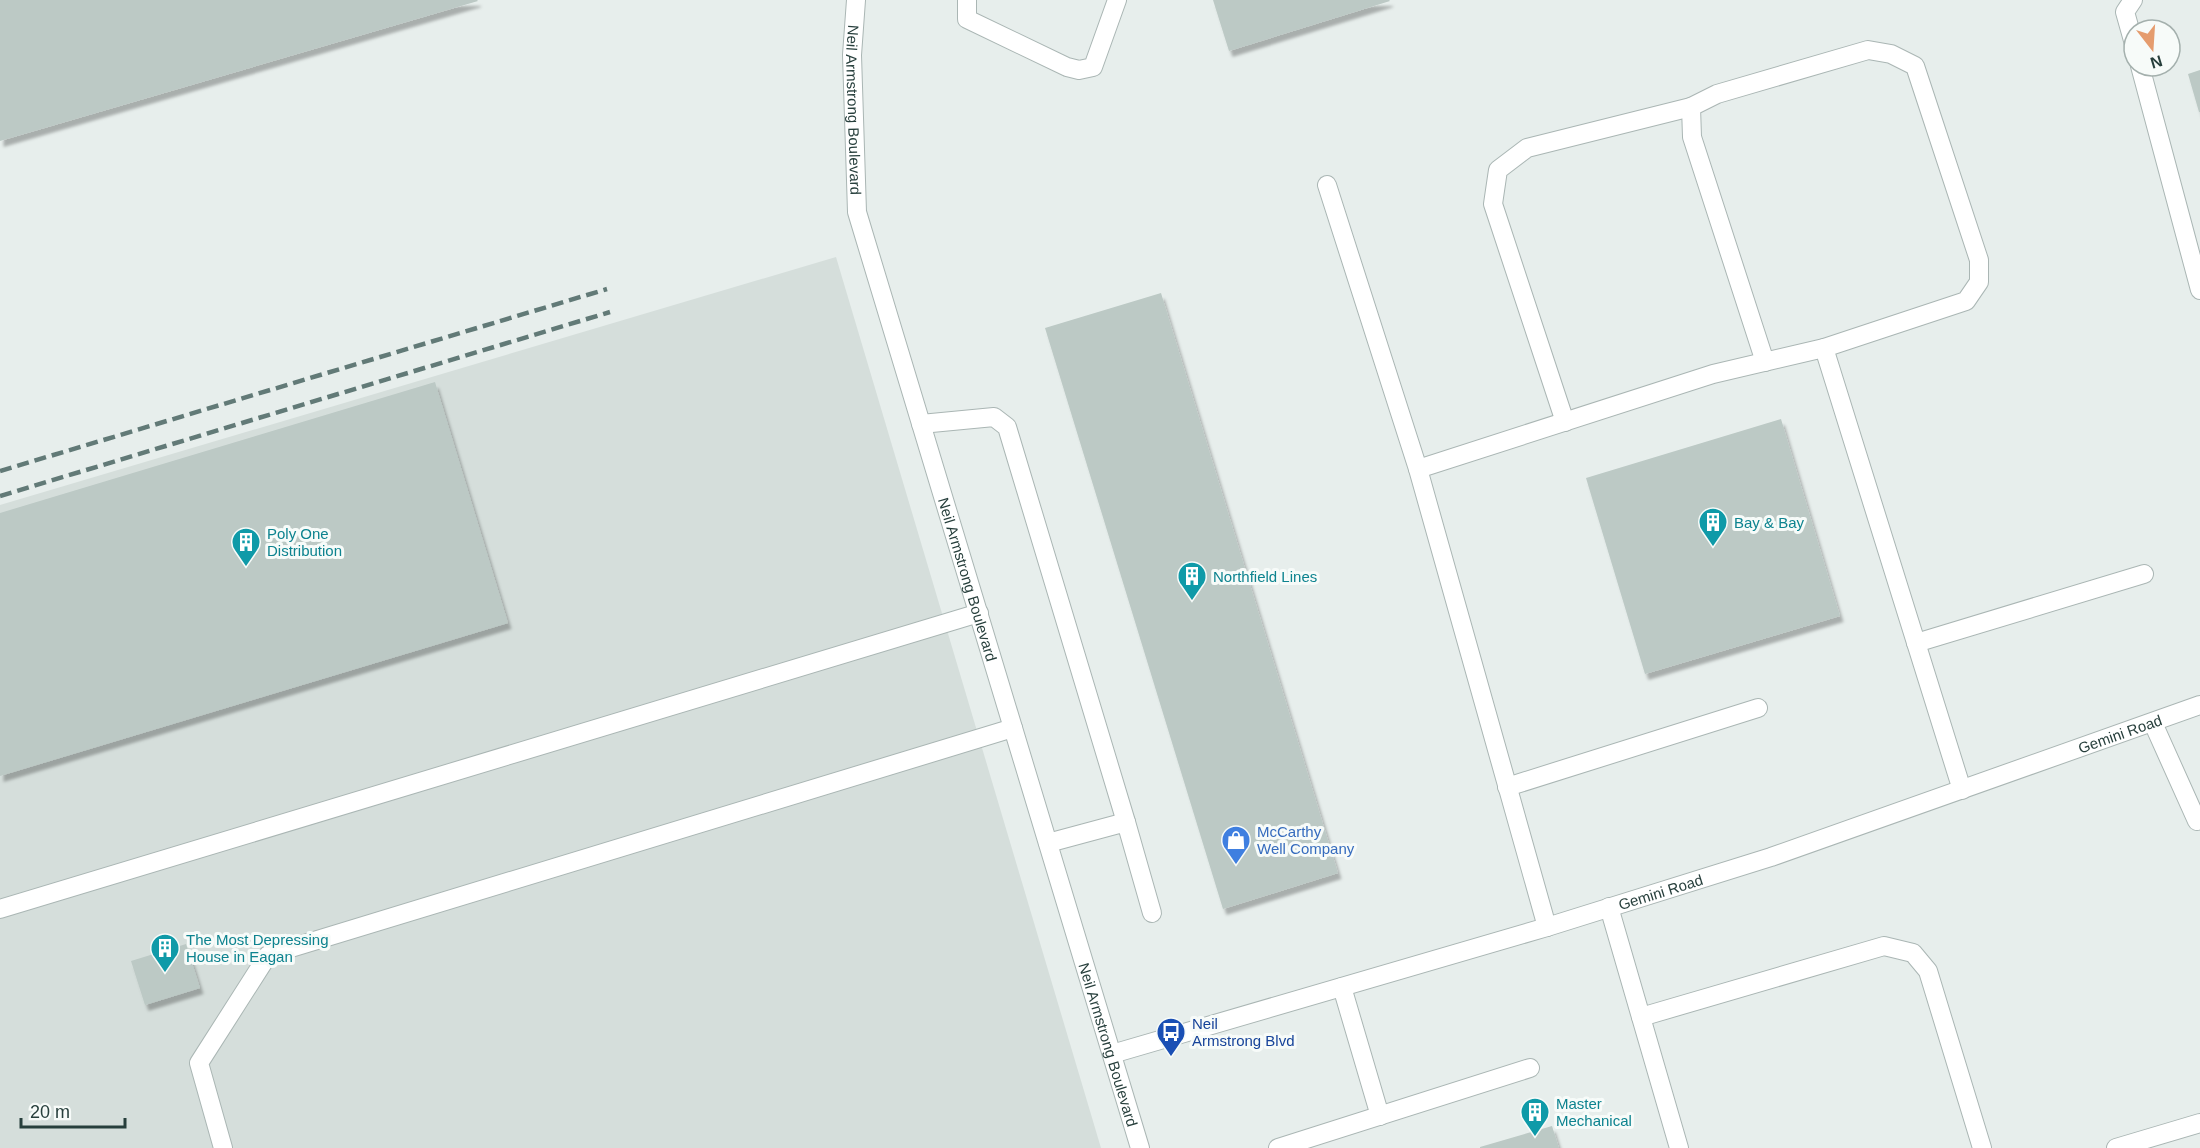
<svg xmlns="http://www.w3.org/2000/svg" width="2200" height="1148" viewBox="0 0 2200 1148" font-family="Arial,sans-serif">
<defs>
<filter id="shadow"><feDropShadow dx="3.5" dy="6" stdDeviation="1.5" flood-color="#0004"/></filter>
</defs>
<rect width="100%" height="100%" fill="#e7eeec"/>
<path fill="#d5dedb" d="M836 257 1101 1148H0V505Z"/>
<path fill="#bcc9c5" filter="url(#shadow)" d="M0 0H477L478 1 0 141Z
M1213 0H1389L1390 1 1229 51Z
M2200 70V112H2199L2188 74Z
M1161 293 1338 873 1223 909 1045 328Z
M435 382 508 623 0 776V513Z
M1781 419 1840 616 1645 674 1586 478Z
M186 944 200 988 145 1005 131 961Z
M1552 1126 1559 1148H1480V1147Z"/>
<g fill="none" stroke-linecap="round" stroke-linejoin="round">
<g stroke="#aab6b4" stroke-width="20">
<g id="minor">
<path id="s1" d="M856 0 852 55 857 212 1140 1148"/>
<path d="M967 0V19L1067 67 1079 70 1093 67 1117 0"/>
<path d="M2133 0 2125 12 2134 44"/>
<path d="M2140 66 2200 290"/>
<path d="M1327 185 1418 469"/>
<path d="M1765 362 1692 137 1691 107 1717 94 1868 50 1891 54 1915 66 1979 260V282L1966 301 1824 348"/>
<path d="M1565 422 1493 204 1498 170 1527 148 1691 107"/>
<path d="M921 424 994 417 1007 427 1126 822"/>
<path d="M1916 643 2144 574"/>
<path d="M2153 723 2197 821 2200 819"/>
<path d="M1507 787 1758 708"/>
<path d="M1048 843 1126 822 1152 913"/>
<path d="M1609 907 1679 1148"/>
<path d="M0 909 979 613"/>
<path d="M1547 927 1418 469 1713 374 1824 348 1962 790"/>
<path d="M1342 987 1380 1116"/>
<path d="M1641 1017 1884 946 1913 953 1928 971 1982 1148"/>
<path id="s2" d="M1112 1054 1547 927 1771 857 2200 705"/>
<path d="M223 1148 199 1063 268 955 1013 728"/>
<path d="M1278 1148 1530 1068"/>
<path d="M2116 1148 2200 1123"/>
</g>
</g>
<use href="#minor" stroke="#fff" stroke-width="18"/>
<path stroke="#627a77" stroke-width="4.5" stroke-dasharray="12 6" stroke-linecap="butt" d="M0 471 607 289
M0 496 610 312"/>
</g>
<defs>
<g id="building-pin" transform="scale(1.5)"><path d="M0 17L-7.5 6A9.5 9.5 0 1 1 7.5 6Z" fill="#0f9aa8" stroke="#f7fbf9"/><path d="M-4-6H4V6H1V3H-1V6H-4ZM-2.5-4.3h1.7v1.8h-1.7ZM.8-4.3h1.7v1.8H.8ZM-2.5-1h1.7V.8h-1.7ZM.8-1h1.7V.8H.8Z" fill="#fff"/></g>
<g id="shop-pin" transform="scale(1.5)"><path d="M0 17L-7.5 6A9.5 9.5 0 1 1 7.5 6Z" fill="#3f7fe0" stroke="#f7fbf9"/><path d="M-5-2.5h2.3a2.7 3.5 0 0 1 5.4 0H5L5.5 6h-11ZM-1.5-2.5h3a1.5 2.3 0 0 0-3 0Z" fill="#fff"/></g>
<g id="bus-pin" transform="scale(1.5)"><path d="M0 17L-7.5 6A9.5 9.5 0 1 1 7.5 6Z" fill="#1a4fb4" stroke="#f7fbf9"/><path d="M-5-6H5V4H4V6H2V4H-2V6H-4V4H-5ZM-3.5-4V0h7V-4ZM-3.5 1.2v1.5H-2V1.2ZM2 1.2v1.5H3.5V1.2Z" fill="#fff"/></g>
</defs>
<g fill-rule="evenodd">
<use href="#building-pin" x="1713" y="522"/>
<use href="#building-pin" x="246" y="542"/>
<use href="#building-pin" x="1192" y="576"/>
<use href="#shop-pin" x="1236" y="840"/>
<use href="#building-pin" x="165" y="948"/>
<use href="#bus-pin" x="1171" y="1032"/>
<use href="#building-pin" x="1535" y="1112"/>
</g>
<g text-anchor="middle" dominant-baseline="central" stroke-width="6" stroke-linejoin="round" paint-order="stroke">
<g font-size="15" fill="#273f3c" stroke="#f7fbf9">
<text stroke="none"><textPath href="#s1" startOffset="110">Neil Armstrong Boulevard</textPath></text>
<text stroke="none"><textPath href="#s1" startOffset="596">Neil Armstrong Boulevard</textPath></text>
<text stroke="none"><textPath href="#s2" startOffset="1058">Gemini Road</textPath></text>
<text stroke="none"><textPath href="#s2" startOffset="572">Gemini Road</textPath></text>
<text stroke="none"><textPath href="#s1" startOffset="1082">Neil Armstrong Boulevard</textPath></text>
</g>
<g font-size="15" fill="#0d838f" stroke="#f7fbf9" text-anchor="start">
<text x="1734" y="522">Bay &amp; Bay</text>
<text x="267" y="533">Poly One<tspan x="267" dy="17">Distribution</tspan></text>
<text x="1213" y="576">Northfield Lines</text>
<text x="186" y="939">The Most Depressing<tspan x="186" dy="17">House in Eagan</tspan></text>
<text x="1556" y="1103">Master<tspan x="1556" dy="17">Mechanical</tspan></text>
</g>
<g font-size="15" fill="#366cbe" stroke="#f7fbf9" text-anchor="start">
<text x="1257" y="831">McCarthy<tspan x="1257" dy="17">Well Company</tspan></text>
</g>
<g font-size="15" fill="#164399" stroke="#f7fbf9" text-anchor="start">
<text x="1192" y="1023">Neil<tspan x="1192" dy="17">Armstrong Blvd</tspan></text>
</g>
</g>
<g transform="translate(2152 48) rotate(163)"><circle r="28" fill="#f7fbf9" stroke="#a4b0ad" stroke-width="1.5"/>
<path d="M0-4.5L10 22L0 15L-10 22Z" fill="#e59c6e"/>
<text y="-9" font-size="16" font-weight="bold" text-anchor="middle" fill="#273f3c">N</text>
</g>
<path d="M21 1118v9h104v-9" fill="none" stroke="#273f3c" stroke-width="3"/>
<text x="30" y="1118" font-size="18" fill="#273f3c" stroke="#f7fbf9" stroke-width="4.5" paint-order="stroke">20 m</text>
</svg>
